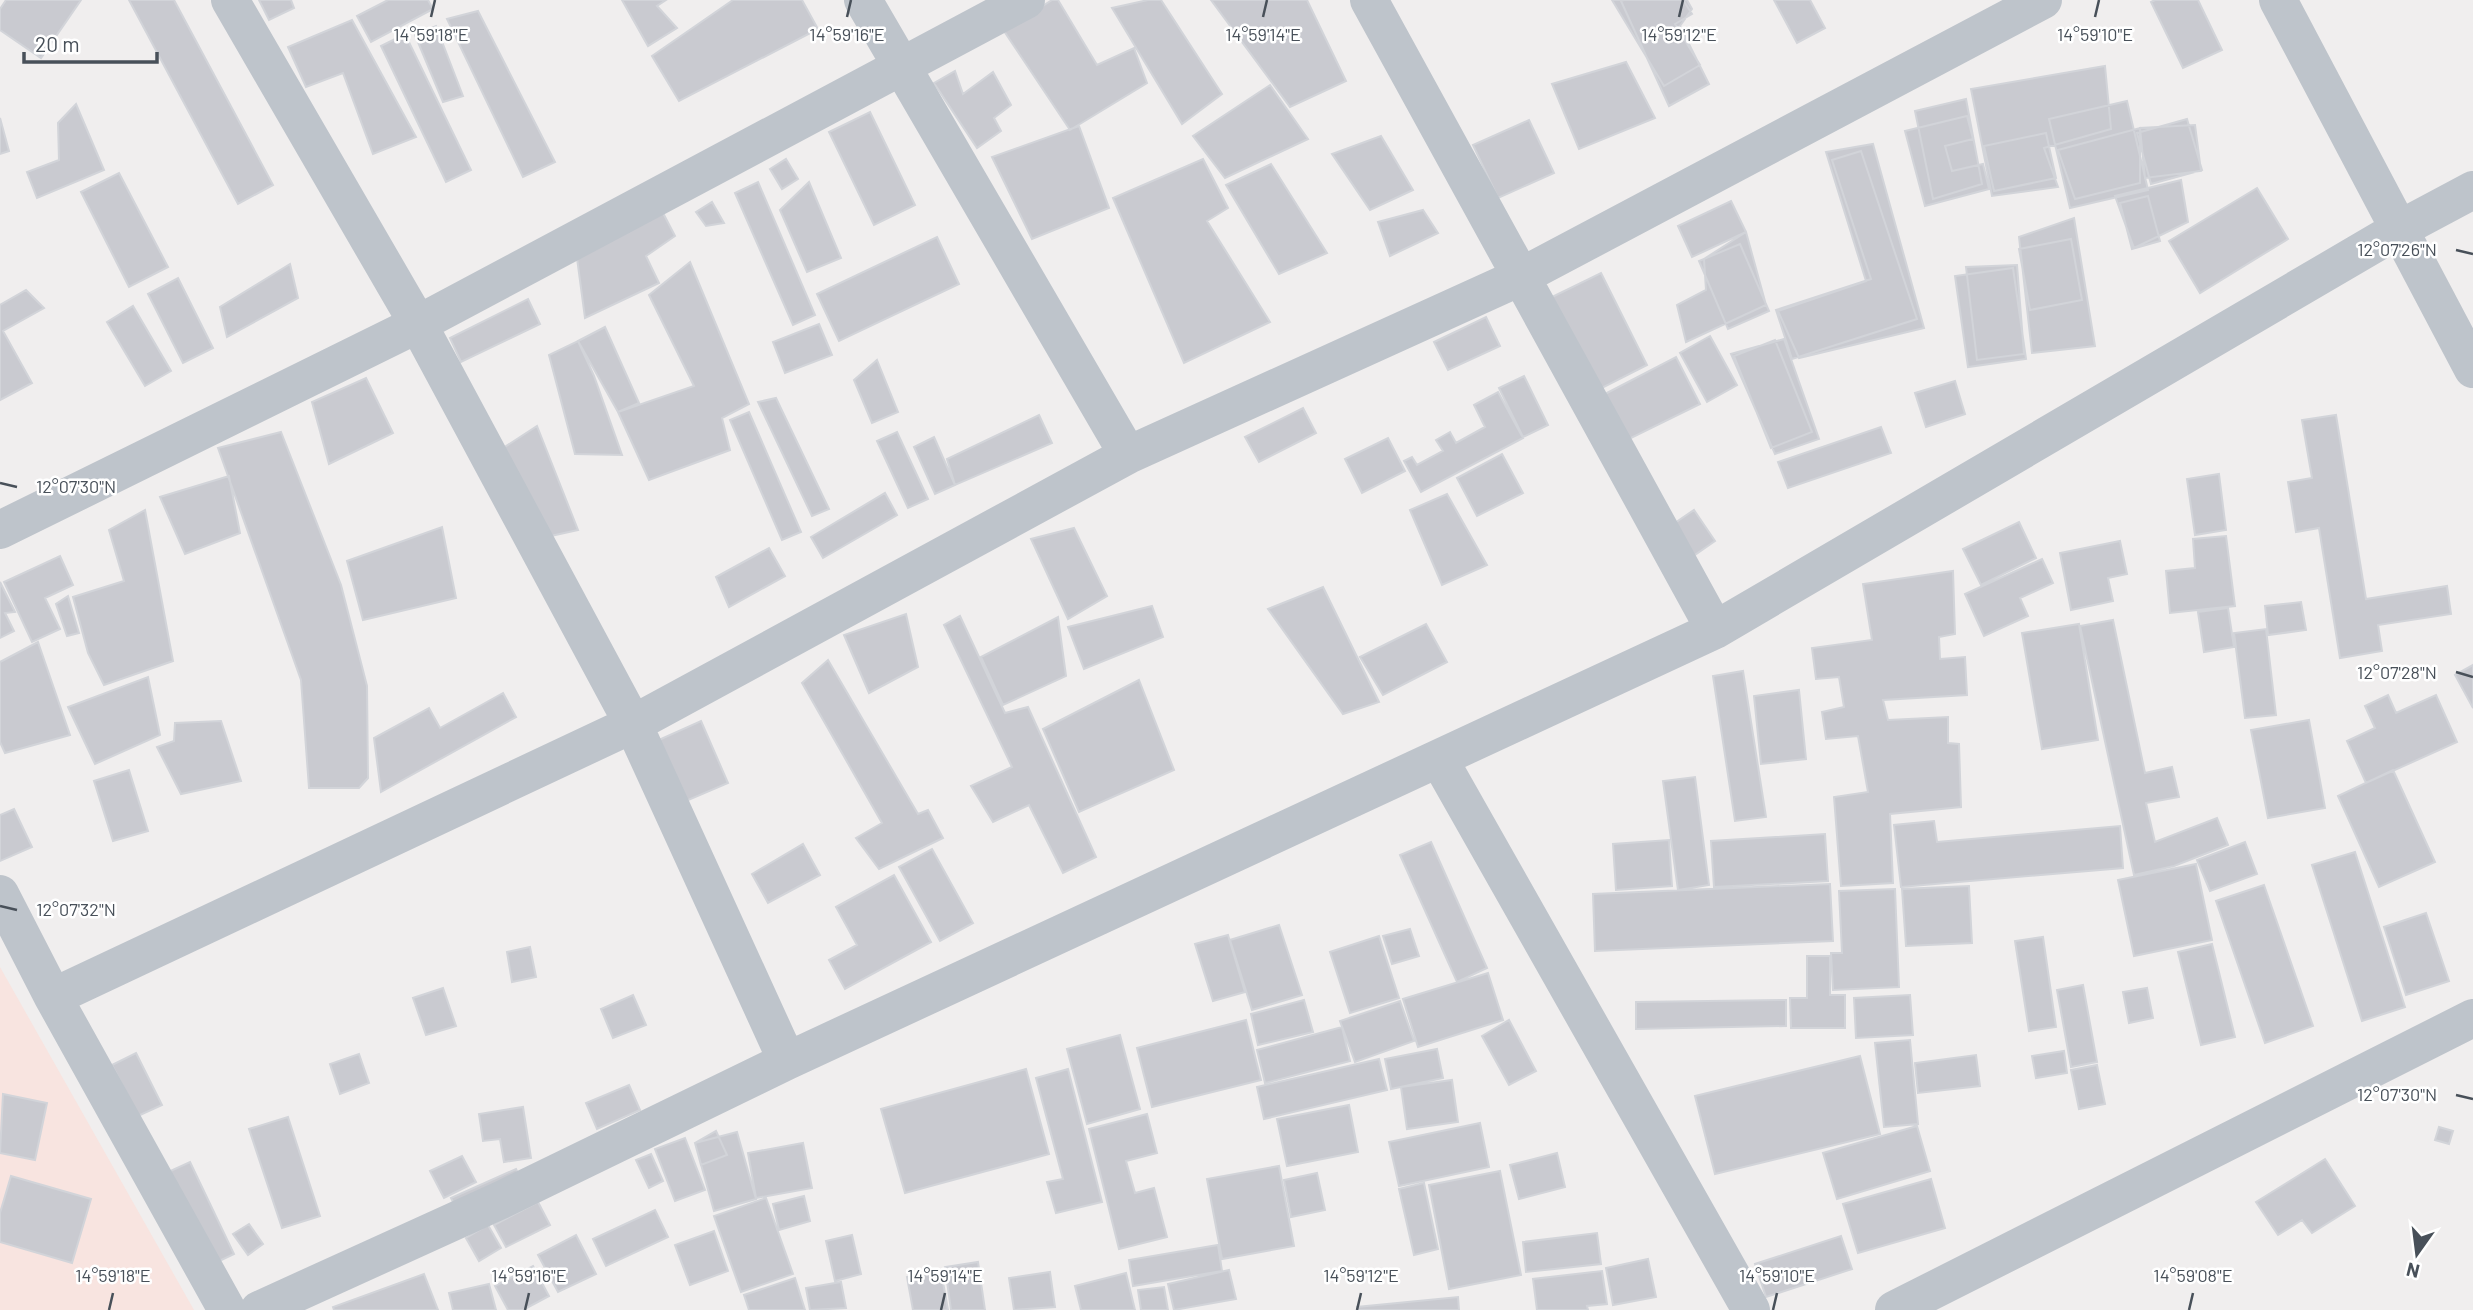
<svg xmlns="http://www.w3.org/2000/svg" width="2473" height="1310" viewBox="0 0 2473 1310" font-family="Barlow,sans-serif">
<rect width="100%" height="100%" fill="#f0eeee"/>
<path fill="#f8e4e0" d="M0 967 194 1310H0Z"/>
<path fill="#c9cad0" stroke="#d2d4d9" stroke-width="2" d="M6 0H81L41 58 0 30V9Z
M129 0H174L273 185 238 204Z
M259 0H291L294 8 269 20Z
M388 0H428L433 9 371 42 357 16Z
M622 0H666L657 6 677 28 648 46Z
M733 0H802L818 29 679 101 652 56Z
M1052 0H1058L1097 65 1134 48 1147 83 1070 130 1004 31Z
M1148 0H1161L1222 94 1182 124 1112 8Z
M1211 0H1307L1346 81 1290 107Z
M1612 0H1683L1692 14 1675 24 1700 65 1664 86Z
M1624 0H1687L1692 9 1680 26 1709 84 1669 106 1621 1Z
M1774 0H1810L1825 28 1797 43Z
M2155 0H2198L2222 50 2183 68 2151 2Z
M478 11 555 162 523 177 447 19Z
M352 20 416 137 373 154 343 73 306 87 288 47Z
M436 26 463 96 443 102 415 35Z
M405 34 471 170 446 182 381 46Z
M1626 62 1655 118 1579 149 1552 84Z
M2105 66 2111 129 2044 148 2058 187 1992 196 1971 89Z
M955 71 963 94 993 72 1011 105 994 118 1001 131 977 148 934 83Z
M1270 85 1308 139 1225 178 1193 136Z
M1966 99 1982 184 1933 199 1915 111Z
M2127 101 2148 190 2070 208 2049 119Z
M76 104 104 170 37 198 27 172 59 160 58 123Z
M870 112 915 205 874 225 829 132Z
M1967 116 1973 139 1945 146 1952 171 1983 164 1989 189 1925 206 1905 131Z
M0 118 9 151 0 154Z
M2187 119 2202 170 2151 184 2137 133Z
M1529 120 1554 173 1498 198 1473 145Z
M2195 125 2201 171 2145 178 2140 128Z
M1079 126 1109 208 1032 239 992 157Z
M2140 128V183L2075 199 2058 150Z
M2046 133 2056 178 1994 191 1984 146Z
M1381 136 1413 190 1370 210 1332 154Z
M1873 144 1924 328 1799 358 1778 311 1866 281 1826 152Z
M1861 151 1917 319 1792 359 1776 310 1871 279 1832 160Z
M786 159 798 179 782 189 770 169Z
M1203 159 1228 208 1207 221 1270 322 1184 363 1113 198Z
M1271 164 1327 253 1279 274 1226 185Z
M119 173 168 267 129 287 81 192Z
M2181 180 2188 222 2134 248 2115 196Z
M758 182 815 315 793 325 735 193Z
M809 182 841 258 807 272 780 210Z
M2257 188 2288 239 2200 293 2169 241Z
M2148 196 2160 241 2132 249 2120 203Z
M1731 201 1746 232 1692 257 1678 226Z
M712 202 724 223 706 226 696 212Z
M1423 210 1438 233 1390 256 1378 222Z
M662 211 675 236 646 256 659 283 585 318 577 258Z
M2074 218 2095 346 2032 353 2019 237Z
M1746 232 1766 305 1686 342 1677 305 1706 290 1704 259Z
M937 237 959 284 839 341 817 294Z
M2071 239 2082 300 2030 310 2019 249Z
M1740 244 1769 311 1728 329 1699 261Z
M690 262 749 404 722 418 730 450 649 480 618 412 694 386 649 295Z
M290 264 298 298 227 337 220 307Z
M2017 265 2024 354 1977 360 1966 267Z
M2013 268 2026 359 1968 367 1955 276Z
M1601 273 1647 365 1598 390 1550 298Z
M178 278 213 348 183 363 148 294Z
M26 290 44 308 3 331 32 383 0 400V305Z
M528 299 540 324 461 362 450 338Z
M133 306 171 371 145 386 107 322Z
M1486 317 1500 346 1448 370 1434 342Z
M819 324 832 355 785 373 773 342Z
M605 327 639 403 618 412 578 341Z
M1710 336 1737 385 1707 402 1680 353Z
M1784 339 1819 439 1775 454 1731 354Z
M1775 340 1812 432 1771 448 1734 356Z
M578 341 594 376 622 455 575 454 549 355Z
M1676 357 1700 404 1627 440 1603 395Z
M877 360 898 412 872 423 854 380Z
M1524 376 1548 425 1523 437 1499 388Z
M366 378 393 433 329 464 312 402Z
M1955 381 1965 414 1926 427 1915 393Z
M1498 392 1523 438 1421 492 1404 461 1412 457 1417 465 1443 451 1436 440 1450 432 1456 443 1485 427 1474 405Z
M776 398 829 509 812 516 758 402Z
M1303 408 1316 433 1259 462 1245 437Z
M749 412 801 532 782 540 730 420Z
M1039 415 1052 443 955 485 947 459Z
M2336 415 2366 599 2447 586 2451 614 2378 625 2382 651 2340 658 2319 528 2296 532 2288 482 2312 478 2302 420Z
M537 426 578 530 546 537 497 452Z
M1881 427 1891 453 1788 488 1778 462Z
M281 432 341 585 367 686 368 778 359 788H309L301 680 218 448Z
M897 432 928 499 908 508 877 441Z
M934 437 955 485 935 494 914 447Z
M1388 438 1405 471 1362 493 1345 459Z
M1502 454 1523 493 1477 516 1457 478Z
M2219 474 2226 530 2195 535 2187 479Z
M229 476 240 533 185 554 160 497Z
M885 493 897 515 823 558 811 537Z
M1447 494 1487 565 1442 585 1410 510Z
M145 510 173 661 104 685 88 653 73 597 124 581 109 530Z
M1694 510 1715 541 1689 559 1669 527Z
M2019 522 2036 558 1981 585 1963 549Z
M442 527 456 598 363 620 347 561Z
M1074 528 1107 596 1068 619 1031 539Z
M2226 536 2235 606 2170 613 2166 571 2195 568 2193 539Z
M2120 541 2127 574 2108 578 2113 601 2071 610 2060 553Z
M769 548 785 576 729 607 716 577Z
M60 556 73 585 45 598 60 629 32 642 4 582Z
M2042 559 2053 583 2020 598 2028 616 1984 636 1965 594Z
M1953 571 1955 634 1939 637 1940 659 1965 657 1967 695 1883 700 1888 720 1948 717V743L1959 744 1961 807 1890 814 1893 883 1841 886 1834 797 1868 792 1858 736 1826 739 1822 712 1844 707 1839 677 1816 679 1812 648 1872 640 1863 584Z
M0 582 15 612 5 613 14 631 0 638Z
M1323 587 1379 702 1343 714 1268 609Z
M68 596 79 633 67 636 56 604Z
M2301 602 2306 630 2268 635 2265 606Z
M1152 606 1163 637 1084 669 1068 627Z
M2228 608 2234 647 2204 652 2198 612Z
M906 614 918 667 869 693 844 635Z
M960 616 1005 713 1028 707 1096 857 1063 873 1029 805 993 822 971 786 1012 767 944 625Z
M1058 617 1066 676 1003 705 981 657Z
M2113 620 2145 773 2172 767 2179 797 2146 803 2155 842 2217 818 2228 845 2174 866 2134 875 2080 626Z
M1426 624 1447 662 1383 695 1360 657Z
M2079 624 2098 740 2042 749 2022 633Z
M2266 629 2276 715 2245 718 2234 633Z
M38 642 70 735 5 753 0 742V662Z
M828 660 918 814 928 810 943 838 879 869 856 838 882 823 802 683Z
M2473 665V708L2455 675Z
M1743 671 1766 817 1735 821 1713 676Z
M148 677 160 735 95 764 68 707Z
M1139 680 1174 770 1079 812 1043 729Z
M1799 690 1806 759 1761 764 1754 696Z
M503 693 516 717 381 792 374 738 429 708 440 728Z
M2388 695 2396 713 2436 695 2457 742 2366 783 2347 741 2375 728 2365 706Z
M2309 720 2325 808 2268 818 2251 730Z
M221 721 241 781 181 794 157 747 174 741 175 723Z
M701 721 728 783 679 804 652 743Z
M129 770 148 831 113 841 94 781Z
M2393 770 2435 862 2379 887 2338 796Z
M1695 777 1709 885 1678 890 1663 781Z
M14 809 32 847 0 861V815Z
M1934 821 1937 842 2120 826 2123 868 1901 887 1894 825Z
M1825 834 1828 881 1714 887 1711 841Z
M1669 840 1672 886 1616 890 1613 844Z
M1431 842 1487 968 1457 982 1400 855Z
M2245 842 2257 874 2210 891 2197 860Z
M803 844 820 875 768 903 752 874Z
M932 849 973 923 940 941 899 867Z
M2355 852 2405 1007 2362 1021 2312 865Z
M2196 864 2212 940 2134 956 2118 880Z
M894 875 931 942 845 989 829 960 857 945 836 907Z
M1830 884 1833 941 1595 951 1593 894Z
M2264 885 2313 1026 2265 1043 2216 901Z
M1969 886 1972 943 1906 946 1902 889Z
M1895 889 1899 987 1833 990 1831 953H1842L1839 891Z
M2426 913 2449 981 2406 995 2384 927Z
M1279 925 1302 995 1252 1010 1230 940Z
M1410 929 1419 956 1392 964 1383 936Z
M1228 935 1245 992 1213 1001 1195 944Z
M1379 936 1399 998 1350 1013 1330 952Z
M2043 937 2056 1027 2029 1031 2015 941Z
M2212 944 2235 1037 2201 1045 2178 952Z
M530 947 536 977 512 982 507 952Z
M1807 956H1830V995H1845V1028H1791L1790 998H1807Z
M1488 973 1503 1020 1418 1047 1403 999Z
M2083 985 2097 1062 2071 1067 2057 990Z
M443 988 456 1026 426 1035 413 998Z
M2147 988 2153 1018 2129 1023 2123 992Z
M633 995 646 1025 613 1038 601 1009Z
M1910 995 1913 1035 1856 1038 1854 998Z
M1304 1000 1313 1032 1258 1045 1251 1014Z
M1786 1000V1026L1636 1029V1002Z
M1400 1001 1414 1041 1355 1062 1340 1021Z
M1246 1020 1261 1080 1152 1107 1137 1048Z
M1509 1020 1536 1071 1509 1085 1482 1036Z
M1342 1027 1350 1061 1265 1083 1257 1050Z
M1120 1035 1140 1109 1087 1124 1067 1049Z
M1910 1040 1918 1124 1884 1127 1875 1043Z
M1437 1049 1443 1078 1391 1089 1385 1059Z
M2064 1051 2067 1073 2036 1078 2032 1056Z
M136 1053 162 1105 138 1116 112 1065Z
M359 1054 369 1083 340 1094 330 1064Z
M1976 1055 1980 1086 1918 1093 1915 1063Z
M1860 1056 1880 1134 1715 1174 1695 1096Z
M1379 1059 1387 1090 1264 1119 1257 1087Z
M2097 1065 2105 1104 2079 1109 2071 1070Z
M1026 1069 1049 1154 905 1193 881 1109Z
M1068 1069 1102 1202 1056 1213 1047 1182 1063 1179 1036 1078Z
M1452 1080 1458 1122 1407 1129 1401 1087Z
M629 1085 640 1110 597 1129 586 1103Z
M3 1094 47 1103 35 1160 0 1153Z
M1349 1105 1358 1152 1287 1166 1277 1119Z
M523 1107 531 1158 504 1162 500 1139 483 1141 479 1114Z
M1147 1114 1157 1153 1126 1161 1135 1193 1154 1188 1167 1237 1119 1249 1089 1129Z
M288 1117 320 1216 282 1228 249 1129Z
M1480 1123 1489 1167 1399 1186 1389 1142Z
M1917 1126 1930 1171 1837 1199 1823 1153Z
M2439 1127 2453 1131 2449 1144 2435 1140Z
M716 1131 727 1155 701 1165 695 1143Z
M737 1132 756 1199 714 1211 695 1143Z
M685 1138 705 1190 675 1201 655 1149Z
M803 1143 812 1188 756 1198 748 1153Z
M1557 1153 1565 1187 1519 1199 1510 1165Z
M651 1154 663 1181 649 1188 636 1160Z
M462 1156 476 1182 444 1198 430 1171Z
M2325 1159 2355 1206 2312 1233 2302 1220 2278 1235 2256 1202Z
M190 1162 234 1254 209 1266 166 1173Z
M1279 1166 1294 1246 1222 1259 1207 1179Z
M516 1169 523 1185 459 1214 451 1198Z
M1500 1171 1521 1275 1449 1289 1429 1185Z
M1317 1173 1325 1210 1291 1217 1284 1180Z
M11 1176 91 1199 72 1263 0 1242V1213Z
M1931 1179 1945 1228 1858 1253 1843 1204Z
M1424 1183 1438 1249 1414 1255 1399 1189Z
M804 1196 810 1221 779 1230 773 1204Z
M766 1198 793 1274 741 1292 714 1216Z
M538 1202 550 1225 506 1247 494 1225Z
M655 1210 668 1237 606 1266 593 1239Z
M249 1224 263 1244 248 1255 233 1234Z
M488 1225 501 1248 479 1261 466 1238Z
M714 1231 728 1271 690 1285 675 1245Z
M1597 1233 1601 1264 1526 1272 1523 1242Z
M576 1235 596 1274 558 1292 538 1255Z
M852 1235 861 1274 835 1281 826 1241Z
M1841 1236 1852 1269 1766 1297 1755 1264Z
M1218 1245 1222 1271 1133 1286 1129 1260Z
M1648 1259 1656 1297 1613 1305 1606 1268Z
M978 1262 985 1310H951L945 1267Z
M533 1266 549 1296 523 1310H508L495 1286Z
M1229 1270 1236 1299 1174 1310 1168 1284Z
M941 1271 948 1310H913L907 1277Z
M1602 1271 1607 1304 1587 1306 1588 1310H1537L1533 1279Z
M1050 1272 1055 1307 1014 1310 1009 1278Z
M1126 1273 1135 1310H1081L1075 1286Z
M424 1274 438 1310H334L333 1307Z
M795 1278 805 1310H749L744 1295Z
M841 1282 846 1308 810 1310 806 1288Z
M489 1284 496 1310H453L449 1293Z
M1164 1287 1168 1310H1141L1138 1290Z
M1458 1297 1459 1310H1357V1307Z"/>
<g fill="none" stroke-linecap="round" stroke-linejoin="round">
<path stroke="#bec4cb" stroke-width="38" d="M230 0 418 324 633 724 787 1061
M863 0 1128 455
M1369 0 1715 630
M2278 0 2473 369
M0 530 418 324 1026 0
M1440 761 1751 1310
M0 894 53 997 227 1310
M53 997 633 724 1128 455 1520 277 2043 0
M259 1310 501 1200 787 1061 1715 630 2398 230 2473 190
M1894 1310 2473 1018"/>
</g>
<path fill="none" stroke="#485059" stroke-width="2.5" d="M431 17 435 0M847 17 851 0M1263 17 1267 0M1679 17 1683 0M2095 17 2099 0M2456 250 2473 254M0 483 17 487M2456 672 2473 677M0 906 17 910M2456 1095 2473 1099M109 1310 113 1293M525 1310 529 1293M941 1310 945 1293M1357 1310 1361 1293M1773 1310 1777 1293M2189 1310 2193 1293"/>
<g font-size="18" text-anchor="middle" fill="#485059" stroke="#fff" stroke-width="5" stroke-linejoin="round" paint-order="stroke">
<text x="431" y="41">14°59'18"E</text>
<text x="847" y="41">14°59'16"E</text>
<text x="1263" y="41">14°59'14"E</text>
<text x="1679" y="41">14°59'12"E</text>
<text x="2095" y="41">14°59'10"E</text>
<text x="2397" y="256">12°07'26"N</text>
<text x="76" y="493">12°07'30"N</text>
<text x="2397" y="679">12°07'28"N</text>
<text x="76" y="916">12°07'32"N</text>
<text x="2397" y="1101">12°07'30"N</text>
<text x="113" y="1282">14°59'18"E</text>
<text x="529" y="1282">14°59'16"E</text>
<text x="945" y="1282">14°59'14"E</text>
<text x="1361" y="1282">14°59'12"E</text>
<text x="1777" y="1282">14°59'10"E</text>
<text x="2193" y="1282">14°59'08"E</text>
</g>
<g transform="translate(2417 1254) rotate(194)" stroke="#ffffff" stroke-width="5" paint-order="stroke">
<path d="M0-5L12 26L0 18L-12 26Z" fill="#485059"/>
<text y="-10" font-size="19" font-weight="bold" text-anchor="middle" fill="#485059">N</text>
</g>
<path d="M24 52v10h133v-10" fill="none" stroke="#485059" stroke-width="3.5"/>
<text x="35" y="52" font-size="21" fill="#485059" stroke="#ffffff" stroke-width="5" paint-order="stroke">20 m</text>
</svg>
